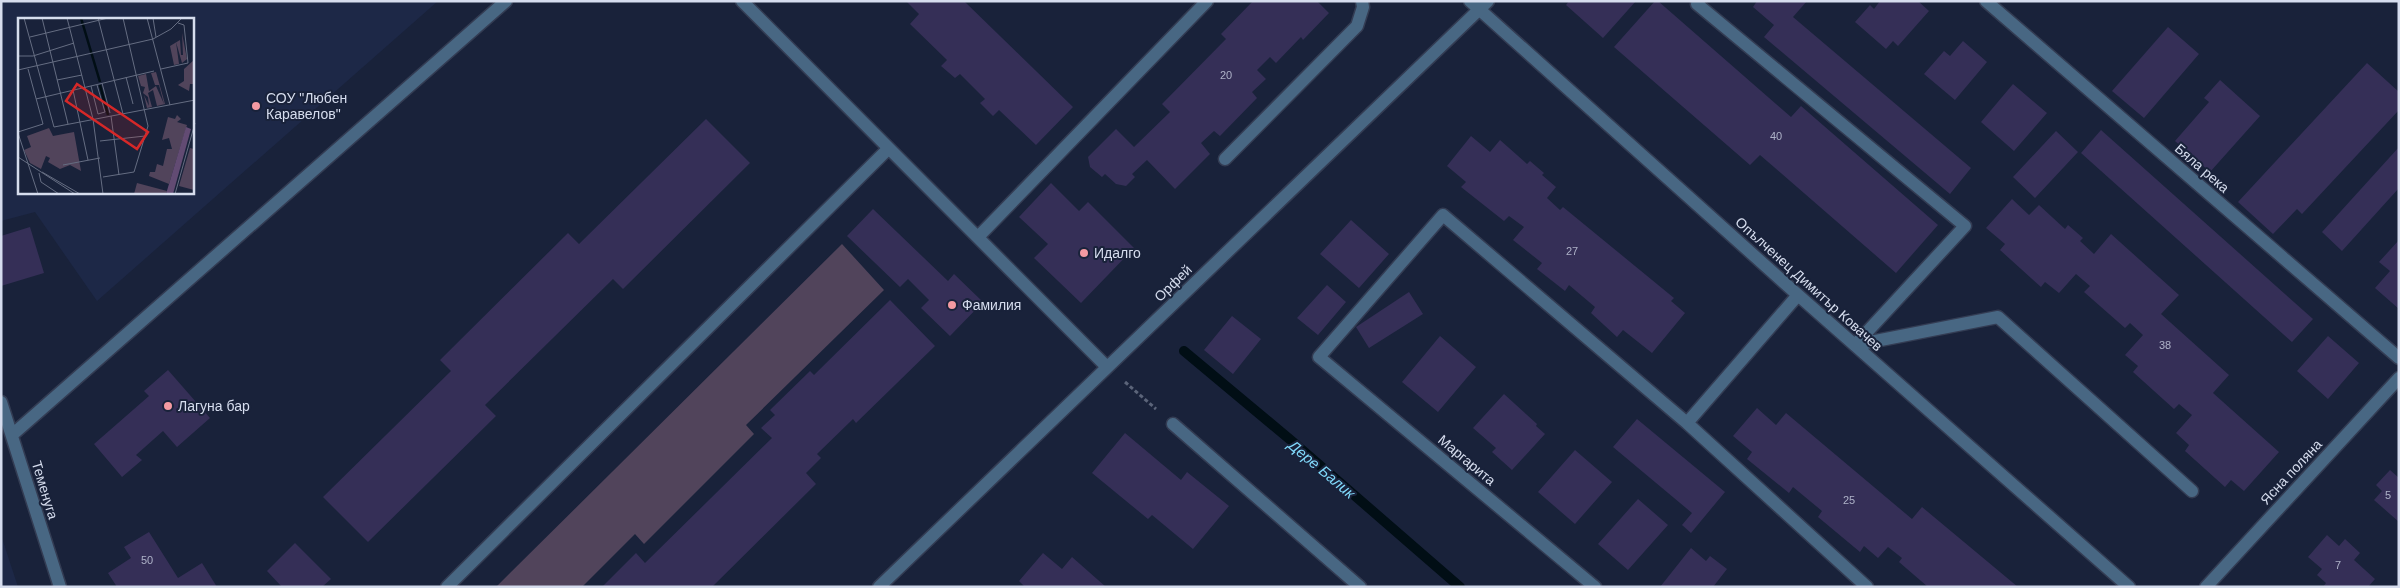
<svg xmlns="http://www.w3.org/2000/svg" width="2400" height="588" viewBox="0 0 2400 588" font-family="Helvetica,sans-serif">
<rect width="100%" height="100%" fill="#19223a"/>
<path fill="#1d2847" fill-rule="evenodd" d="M1 1H438L97 301 35 212 1 221ZM19 19H192V192H19Z
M1 535 18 587H1Z"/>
<path fill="#51445b" d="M842 244 884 290 746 425 754 434 644 544 635 534 582 587H496Z"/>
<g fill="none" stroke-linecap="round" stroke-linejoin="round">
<path stroke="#010e15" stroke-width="10" d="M1184 351 1293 442 1460 587"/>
</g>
<path fill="#352f57" d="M906 1H964L1073 107 1036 145 999 110 993 116 980 103 985 99 960 74 955 78 941 66 947 60 910 24 919 14Z
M1253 1H1317L1329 13 1303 40 1301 37 1276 63 1270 57 1257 70 1266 79 1252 92 1257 98 1220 136 1214 131 1201 143 1210 154 1175 189 1147 160 1132 174 1135 177 1126 186 1116 184 1105 174 1102 177 1090 167 1088 157 1116 129 1134 147 1170 112 1162 104 1226 39 1221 34Z
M1569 1H1636L1603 38 1566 5Z
M1655 1H1658L1791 117 1801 106 1938 225 1896 273 1760 155 1750 165 1614 47Z
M1757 1H1807L1793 17 1971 168 1950 194 1764 37 1774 25 1753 7Z
M1880 1H1918L1929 11 1898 46 1893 41 1886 49 1855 22 1870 5 1874 9Z
M2168 27 2199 54 2144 118 2112 91Z
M1963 41 1987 62 1955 100 1924 74 1944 51 1950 56Z
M2367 63 2399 92V110L2302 214 2297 209 2273 234 2238 202Z
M2220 80 2260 116 2210 172 2175 141 2209 102 2204 98Z
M2013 84 2047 113 2014 151 1981 122Z
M706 119 750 163 623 289 613 279 485 405 496 416 368 542 323 497 451 371 440 360 568 233 579 244Z
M2101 130 2313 319 2292 342 2081 153Z
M2056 131 2078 152 2035 198 2013 177Z
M1471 136 1490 152 1500 140 1527 164 1530 161 1544 173 1542 175 1556 187 1547 198 1560 210 1563 207 1674 298 1671 301 1685 313 1652 353 1623 330 1617 337 1591 313 1595 307 1569 285 1565 291 1537 269 1542 263 1513 240 1524 227 1509 216 1504 221 1461 187 1466 182 1447 166Z
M2399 147V188L2342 251 2322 232Z
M1051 183 1079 211 1088 202 1134 248 1081 303 1034 258 1048 244 1019 217Z
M2012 199 2029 215 2039 205 2065 229 2068 225 2083 238 2080 241 2094 254 2111 234 2179 295 2161 314 2229 375 2213 393 2279 452 2244 491 2231 480 2225 487 2185 451 2189 445 2176 433 2192 415 2179 404 2174 409 2133 372 2138 366 2125 355 2143 335 2130 323 2125 328 2084 292 2090 286 2076 274 2059 293 2045 282 2041 287 2000 250 2005 244 1986 228Z
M873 209 948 281 954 274 983 302 950 336 921 308 929 300 908 279 900 287 847 236Z
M1351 220 1389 254 1359 288 1320 254Z
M30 227 44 273 1 286V236Z
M2399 240V309L2375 288 2390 271 2379 262Z
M1327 285 1346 302 1318 335 1297 318Z
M1409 292 1423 314 1369 348 1356 327Z
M890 300 935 346 856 423 853 419 817 454 821 458 806 473 816 484 712 587H602L636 553 645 563 772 438 761 428 775 415 770 410 810 371 814 375Z
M1232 316 1261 339 1233 374 1204 350Z
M1440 336 1476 367 1438 412 1402 382Z
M2328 336 2359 363 2328 399 2297 371Z
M168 370 210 418 177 447 163 431 136 455 142 460 122 477 94 444 149 396 144 391Z
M1504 394 1537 424 1536 426 1545 434 1512 470 1492 452 1496 448 1473 428Z
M1757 408 1776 425 1786 413 1912 519 1922 507 2018 587H1928L1899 562 1902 558 1888 547 1878 558 1864 546 1860 552 1818 517 1822 511 1793 487 1789 493 1747 459 1752 452 1733 436Z
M1637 419 1725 492 1691 533 1682 525 1692 513 1613 447Z
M1125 433 1181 480 1187 472 1229 506 1193 549 1152 515 1148 519 1092 473Z
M1575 450 1612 482 1575 524 1538 492Z
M2390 470 2399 478V522L2374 500 2382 491 2376 485Z
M1638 499 1668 525 1628 570 1598 544Z
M149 532 178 578 202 563 217 587H117L108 573 131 558 124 547Z
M2327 535 2339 546 2345 539 2360 553 2354 560 2375 579 2368 587H2323L2326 583 2317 575 2322 569 2308 557Z
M295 543 331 579 322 587H282L267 571Z
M1691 548 1706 561 1710 556 1727 569 1713 587H1660Z
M1043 553 1062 569 1072 557 1106 587H1025L1019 581Z"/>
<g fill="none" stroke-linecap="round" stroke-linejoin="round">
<g stroke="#333c53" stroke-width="15">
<path id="minor" d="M742 1 1107 367
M1470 1 1798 295 2129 587
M1699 1 1697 4 1965 226 1855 345
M1986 1 2399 358
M1225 159 1357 26 1363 7 1362 1
M978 237 1207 1
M1855 345 1998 317 2192 491
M1 402 60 587
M1687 423 1798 295
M1173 424 1360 587
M12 435 506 1
M447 587 888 149
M879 587 1488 1
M1595 587 1319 357 1443 215 1687 423 1867 587
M2206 587 2399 378"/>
</g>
<path stroke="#5b6479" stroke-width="3" stroke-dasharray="4 2.5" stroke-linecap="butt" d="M1125 382 1156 409"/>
<use href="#minor" stroke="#486783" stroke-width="12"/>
</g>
<g fill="#f49aa2" stroke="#19223a" stroke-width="2">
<circle cx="256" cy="106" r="5"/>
<circle cx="1084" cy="253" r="5"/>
<circle cx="952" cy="305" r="5"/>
<circle cx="168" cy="406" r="5"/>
</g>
<g text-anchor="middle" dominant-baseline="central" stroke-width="4" stroke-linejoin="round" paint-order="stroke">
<g font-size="11" fill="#aeb2c8">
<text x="1226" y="75">20</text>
<text x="1776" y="136">40</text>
<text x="1572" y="251">27</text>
<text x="2165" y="345">38</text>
<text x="2388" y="495">5</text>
<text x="1849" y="500">25</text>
<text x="147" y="560">50</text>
<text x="2338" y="565">7</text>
</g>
<g font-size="14" fill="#d6ddee" stroke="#19223a" text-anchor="start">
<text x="266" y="98">СОУ "Любен<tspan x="266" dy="16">Каравелов"</tspan></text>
<text x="1094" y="253">Идалго</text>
<text x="962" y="305">Фамилия</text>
<text x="178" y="406">Лагуна бар</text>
</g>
<g font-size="14" fill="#d6ddee" stroke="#19223a">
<text transform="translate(2202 168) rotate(41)">Бяла река</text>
<text transform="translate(1173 283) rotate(-44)">Орфей</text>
<text transform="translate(1809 284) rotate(42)">Опълченец Димитър Ковачев</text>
<text transform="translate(1467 460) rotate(40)">Маргарита</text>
<text transform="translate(2291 472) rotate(-47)">Ясна поляна</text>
<text transform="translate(45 490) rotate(73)">Теменуга</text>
</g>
<g font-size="15" font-style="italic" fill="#81dafc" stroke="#19223a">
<text transform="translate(1322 469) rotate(40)">Дере Балик</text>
</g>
</g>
<g transform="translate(18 18)">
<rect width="176" height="176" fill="#19223a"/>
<path d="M164 15 169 41 164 45 158 24 161 46 156 47 152 28 162 22 163 37H165ZM176 42V66H172L171 73 160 67 166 63V51ZM138 54 147 86 139 88 135 72 130 75 134 89 129 90 126 77 131 88 130 79 125 75 127 69 123 68 120 58 128 56 131 73 138 68 146 86 141 67H137L133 55ZM159 97 163 101 159 104 169 107 151 166 131 158 132 154H137L139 146 145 148 149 131H154L151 120 144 122 150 99 157 101ZM31 110 35 118 56 114 63 153 52 147 42 151 30 144 32 140 28 138 23 151 12 145 6 132 13 129 9 118ZM172 130 176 131V172L161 168ZM119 165 149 173 148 176H116Z" fill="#51445b"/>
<path d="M168 109 173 111 155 176H148Z" fill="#624b73"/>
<path fill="none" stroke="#010e15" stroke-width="2.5" d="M63 0 82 64M82 67 90 97"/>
<path fill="none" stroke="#656d82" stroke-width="1" d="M6 0 36 109 177 82M24 0 50 106M49 0 75 101 85 176M80 0 105 96M129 0 152 87M135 0 138 19M12 19 90 0M0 38H15L56 25M143 51 170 45 166 7 160 5M0 52 135 21 153 11 164 0M108 59 115 86M39 62 64 57M84 65 92 95M73 68 80 96 87 94 79 67M55 72 70 142M18 81 136 53M93 98 101 157M0 114 25 106 10 51M0 115 20 176M82 123 127 118M0 139 57 176M45 147 82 140M24 154 62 176M21 155 23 164 41 176M85 159 116 154 130 108 105 0M157 176 177 105"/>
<path fill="#d62828" fill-opacity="0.15" stroke="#d62828" stroke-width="2.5" d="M59 66 130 114 119 131 48 83Z"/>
<rect width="176" height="176" fill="none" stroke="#d6ddee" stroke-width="2.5"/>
</g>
<rect width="2400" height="588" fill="none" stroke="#d6ddee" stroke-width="5"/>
</svg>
